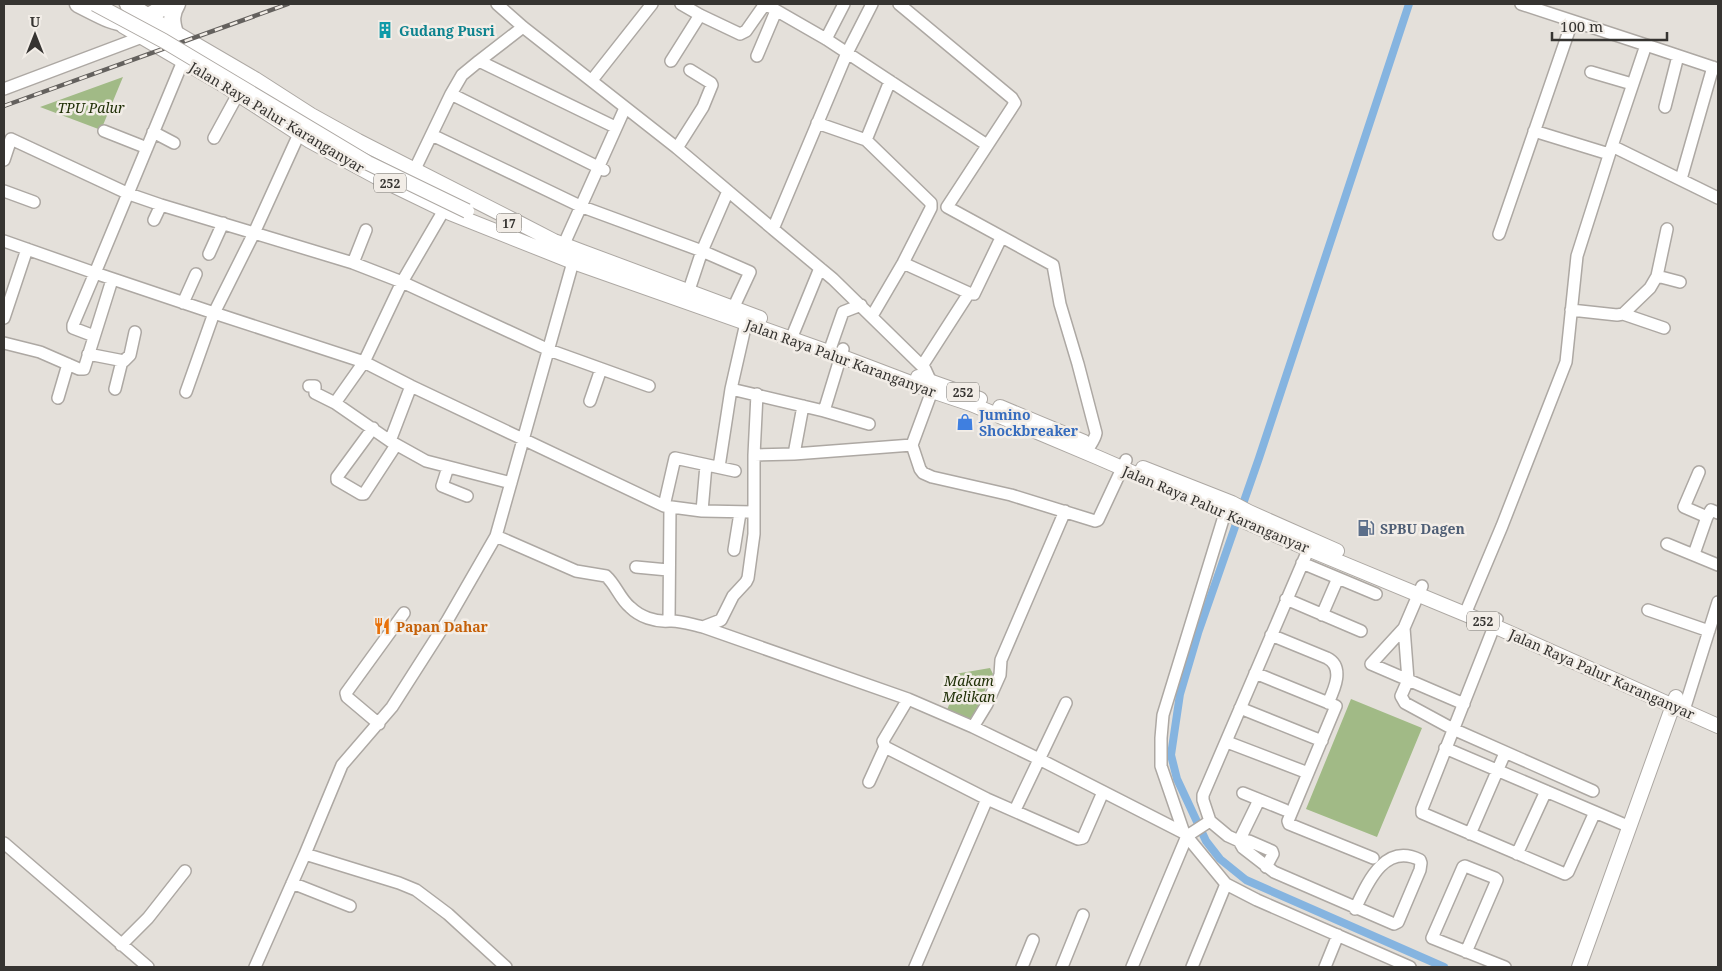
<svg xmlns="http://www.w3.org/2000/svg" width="1722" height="971" viewBox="0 0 1722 971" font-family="'Noto Serif',serif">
<rect width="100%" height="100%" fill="#e4e0da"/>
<path fill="#a1ba86" d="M123 77 101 130 40 107Z
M990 668 993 674 985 690 980 705 971 719 947 710 955 690 947 683 955 674Z
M1351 699 1422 728 1377 837 1306 809Z"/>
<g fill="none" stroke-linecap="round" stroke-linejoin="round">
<path stroke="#85b4e0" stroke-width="8" d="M1409 4 1259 458 1198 633 1180 694 1171 755 1177 779 1206 841 1220 859 1246 880 1444 967"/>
<g stroke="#ada8a3" stroke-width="14">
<path id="minor" d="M497 4 523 27 677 148 773 229
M681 4 700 15 740 34 746 31 765 4
M765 4 826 39 987 145
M872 4 847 53 773 229 833 279 925 369 931 382 932 391 912 445 920 469 923 473 932 477 1011 495 1095 521 1098 520 1126 460
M899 4 1012 98 1015 103 947 207 1053 265 1060 304 1078 364 1096 433C1095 440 1089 446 1086 453
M1521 4 1646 45
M826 39 844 4
M757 56 776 11
M479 61 523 27
M671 61 700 15
M1591 72 1632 84
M592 80 652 4
M4 89 142 37
M451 94 604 170
M1665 107 1678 56
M817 123 866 140 931 203V208L903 263 872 316
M104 131 147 148
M1534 131 1609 154
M153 132 174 143
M299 134 254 233 353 263 402 282 549 350 649 386
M432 135 580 206 702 251 750 272 730 315
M214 138 238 94
M866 140 890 81
M1612 146 1718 198
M677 148 703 107 712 85 711 83 690 70
M4 160 11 139 129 194 161 205 254 233 214 313 95 273 73 325V328L94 336
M414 171 451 94 462 75 479 61 615 127
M1681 179 1713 67
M4 191 34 202
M154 220 161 205
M1499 234 1572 22
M4 241 95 273 183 61
M564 244 625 108
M209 254 223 223
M353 263 366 230
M903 263 969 293 974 294 1001 238
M1657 276 1680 282
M686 299 702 251 728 191
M183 303 196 274
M1571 310 1617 315 1623 314 1650 288 1657 276 1667 229
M1623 314 1664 328
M4 318 27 249
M791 339 820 268
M4 343 40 352 79 369H84L112 280
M829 352 843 312 861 305
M88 354 124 361 130 355 135 332
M922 366 969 293
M309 386H315V393L335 403 390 441 426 461 511 483
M115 389 122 361
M731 389 824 411 843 349
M186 392 214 313 364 362 411 386 664 506 702 511 754 512
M58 398 68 364
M590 401 601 369
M335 403 364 362 402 282 444 210
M824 411 869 424
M373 428 337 477V480L361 494H364L396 445
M390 441 411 386
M794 454 803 406
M754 455 757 394
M448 467 442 486 467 496
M719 467 731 389 746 323 749 317
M664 506 675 458 735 471
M702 511 706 465
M1707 517 1711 510 1718 513
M496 536 576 571 606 576C616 585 620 599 630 607 640 617 655 622 669 621 680 620 693 625 703 627L908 699
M1667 544 1718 565
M734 550 740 513
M1694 554 1707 517 1684 507 1699 472
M1302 563 1376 594
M636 567 668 570
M1422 586 1404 628 1371 664 1464 704
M1286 599 1361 631
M1648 610 1709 631
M1465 614 1502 526 1566 362 1577 256 1612 146 1646 45 1718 69
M1322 615 1338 578
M1497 619 1422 809V813L1565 874 1568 872 1595 812
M669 621 670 507
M703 627 721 620 733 596 746 582 748 578 754 534V455L794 454 912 445
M1404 628 1408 680 1401 696 1405 703 1453 729 1593 791
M1271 635 1327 658C1345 667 1334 690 1328 703
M1255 673 1336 706 1288 821 1289 824 1373 858
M1240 708 1322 741
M1684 710 1718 602
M379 724 347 697 346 693 404 613
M973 727 987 704 1000 675 1001 660 1065 511
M1227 742 1308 773
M1445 748 1630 827
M869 782 885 747
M1103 792 1083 838 1078 839 987 799 885 747 883 741 908 699 973 727 1039 759 1184 833 1226 884 1257 900 1410 967
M1243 793 1285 810
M1259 800 1239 841H1249L1272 851 1273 854 1266 867
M1015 810 1066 703
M1210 821 1228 836 1239 841 1243 848 1274 872 1394 924 1398 922 1420 870 1421 863 1420 860C1384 842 1367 884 1355 909
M1184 833 1161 766V738L1163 715 1225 513
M1470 834 1505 753
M4 843 148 967
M1517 854 1546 791
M292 883 350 906
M121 945 148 918 185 871
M1466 952 1497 880 1495 878 1465 866 1463 867 1432 938 1505 967
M255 967 305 854
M506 967 448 914 416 890 399 883 305 854 342 765 392 707 447 621 496 536 573 262
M915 967 987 799
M1022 967 1033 940
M1062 967 1083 915
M1132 967 1187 836 1210 821 1203 800V795L1312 541
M1192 967 1226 884
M1325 967 1338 935"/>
</g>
<g stroke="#ada8a3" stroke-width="16">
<path id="major" d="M147 16 255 79 311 115 358 141 519 223 554 241 583 252 760 318
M123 26 222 84 310 141 384 181 450 213 573 262 840 356 932 391 971 404 1099 458 1308 549 1494 626 1718 726
M918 377 980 399
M1000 407 1084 442
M1143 468 1232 503 1249 512 1337 551
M1579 967 1676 697"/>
</g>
<g stroke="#ada8a3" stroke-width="19">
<path id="highway" d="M78 4C120 25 126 33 168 4
M128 4 147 16
M175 33C171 21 171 14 177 4"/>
</g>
<use href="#minor" stroke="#fff" stroke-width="11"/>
<use href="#major" stroke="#fff" stroke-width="14"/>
<use href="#highway" stroke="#fff" stroke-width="16"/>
<g stroke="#64615e" stroke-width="4.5">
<path id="rail" d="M4 106 288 4"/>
</g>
<use href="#rail" stroke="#f2ede7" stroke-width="2.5" stroke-dasharray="8" stroke-linecap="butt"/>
<g stroke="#ada8a3" stroke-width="16" stroke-linecap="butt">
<path id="major-bridge" d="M95 4 164 41 368 163 467 211"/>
</g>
<use href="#major-bridge" stroke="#fff" stroke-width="14"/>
</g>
<defs>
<g id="building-bare" transform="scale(1.35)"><path d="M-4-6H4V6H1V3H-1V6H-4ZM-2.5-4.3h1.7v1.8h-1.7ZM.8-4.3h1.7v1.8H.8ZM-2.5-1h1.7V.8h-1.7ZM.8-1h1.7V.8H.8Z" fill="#0f9aa8" stroke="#f2ede7" stroke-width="2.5" paint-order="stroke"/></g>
<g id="shop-bare" transform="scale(1.35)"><path d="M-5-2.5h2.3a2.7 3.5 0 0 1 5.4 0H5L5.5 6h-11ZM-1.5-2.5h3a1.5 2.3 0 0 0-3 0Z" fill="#3f7fe0" stroke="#f2ede7" stroke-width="2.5" paint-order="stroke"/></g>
<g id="fuel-bare" transform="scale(1.35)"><path d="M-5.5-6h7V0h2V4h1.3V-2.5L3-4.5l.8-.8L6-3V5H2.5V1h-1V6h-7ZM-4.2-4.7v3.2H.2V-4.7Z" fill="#5c6f8a" stroke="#f2ede7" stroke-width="2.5" paint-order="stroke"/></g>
<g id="restaurant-bare" transform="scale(1.35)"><path d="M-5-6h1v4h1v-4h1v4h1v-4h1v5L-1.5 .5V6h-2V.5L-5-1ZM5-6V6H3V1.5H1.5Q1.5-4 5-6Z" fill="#e8710a" stroke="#f2ede7" stroke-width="2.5" paint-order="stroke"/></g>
</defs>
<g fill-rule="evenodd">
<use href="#building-bare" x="385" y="30"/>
<use href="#shop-bare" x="965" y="422"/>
<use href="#fuel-bare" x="1366" y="528"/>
<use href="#restaurant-bare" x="382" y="626"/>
</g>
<g text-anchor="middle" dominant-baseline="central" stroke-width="5" stroke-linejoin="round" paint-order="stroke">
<g fill="#f2ede7" stroke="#6e6c68" stroke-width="1">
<rect x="374" y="173.5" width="32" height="19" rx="4"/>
<rect x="496.5" y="213.5" width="25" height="19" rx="4"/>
<rect x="947" y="382.5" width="32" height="19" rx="4"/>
<rect x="1467" y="611.5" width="32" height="19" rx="4"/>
</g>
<g font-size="12" font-weight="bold" fill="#363431">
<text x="390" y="183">252</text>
<text x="509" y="223">17</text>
<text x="963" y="392">252</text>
<text x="1483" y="621">252</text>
</g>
<g font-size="14" font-weight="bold" fill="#0d838f" stroke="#f2ede7" text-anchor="start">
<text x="399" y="30">Gudang Pusri</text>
</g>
<g font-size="14" font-style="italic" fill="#203007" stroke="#f2ede7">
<text x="91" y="107">TPU Palur</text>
<text x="969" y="680">Makam<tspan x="969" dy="16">Melikan</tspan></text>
</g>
<g font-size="14" fill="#363431" stroke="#f2ede7">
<text transform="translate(277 117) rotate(31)">Jalan Raya Palur Karanganyar</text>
<text transform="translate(841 358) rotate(20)">Jalan Raya Palur Karanganyar</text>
<text transform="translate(1216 509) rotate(23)">Jalan Raya Palur Karanganyar</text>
<text transform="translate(1602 674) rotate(24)">Jalan Raya Palur Karanganyar</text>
</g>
<g font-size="14" font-weight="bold" fill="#366cbe" stroke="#f2ede7" text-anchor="start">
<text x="979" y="414">Jumino<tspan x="979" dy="16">Shockbreaker</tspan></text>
</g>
<g font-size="14" font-weight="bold" fill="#4e5e75" stroke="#f2ede7" text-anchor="start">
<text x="1380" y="528">SPBU Dagen</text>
</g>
<g font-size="14" font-weight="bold" fill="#c56008" stroke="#f2ede7" text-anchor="start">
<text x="396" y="626">Papan Dahar</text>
</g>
</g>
<rect width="1722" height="971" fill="none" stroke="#363431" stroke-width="10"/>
<g transform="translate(35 35)" stroke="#f2ede7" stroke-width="4" paint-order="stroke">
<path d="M0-4L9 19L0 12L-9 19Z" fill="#363431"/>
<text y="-8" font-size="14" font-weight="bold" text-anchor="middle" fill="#363431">U</text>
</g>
<path d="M1552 32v8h115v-8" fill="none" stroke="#363431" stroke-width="2.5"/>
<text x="1560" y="32" font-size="15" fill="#363431" stroke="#f2ede7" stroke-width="4" paint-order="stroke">100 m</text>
</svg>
